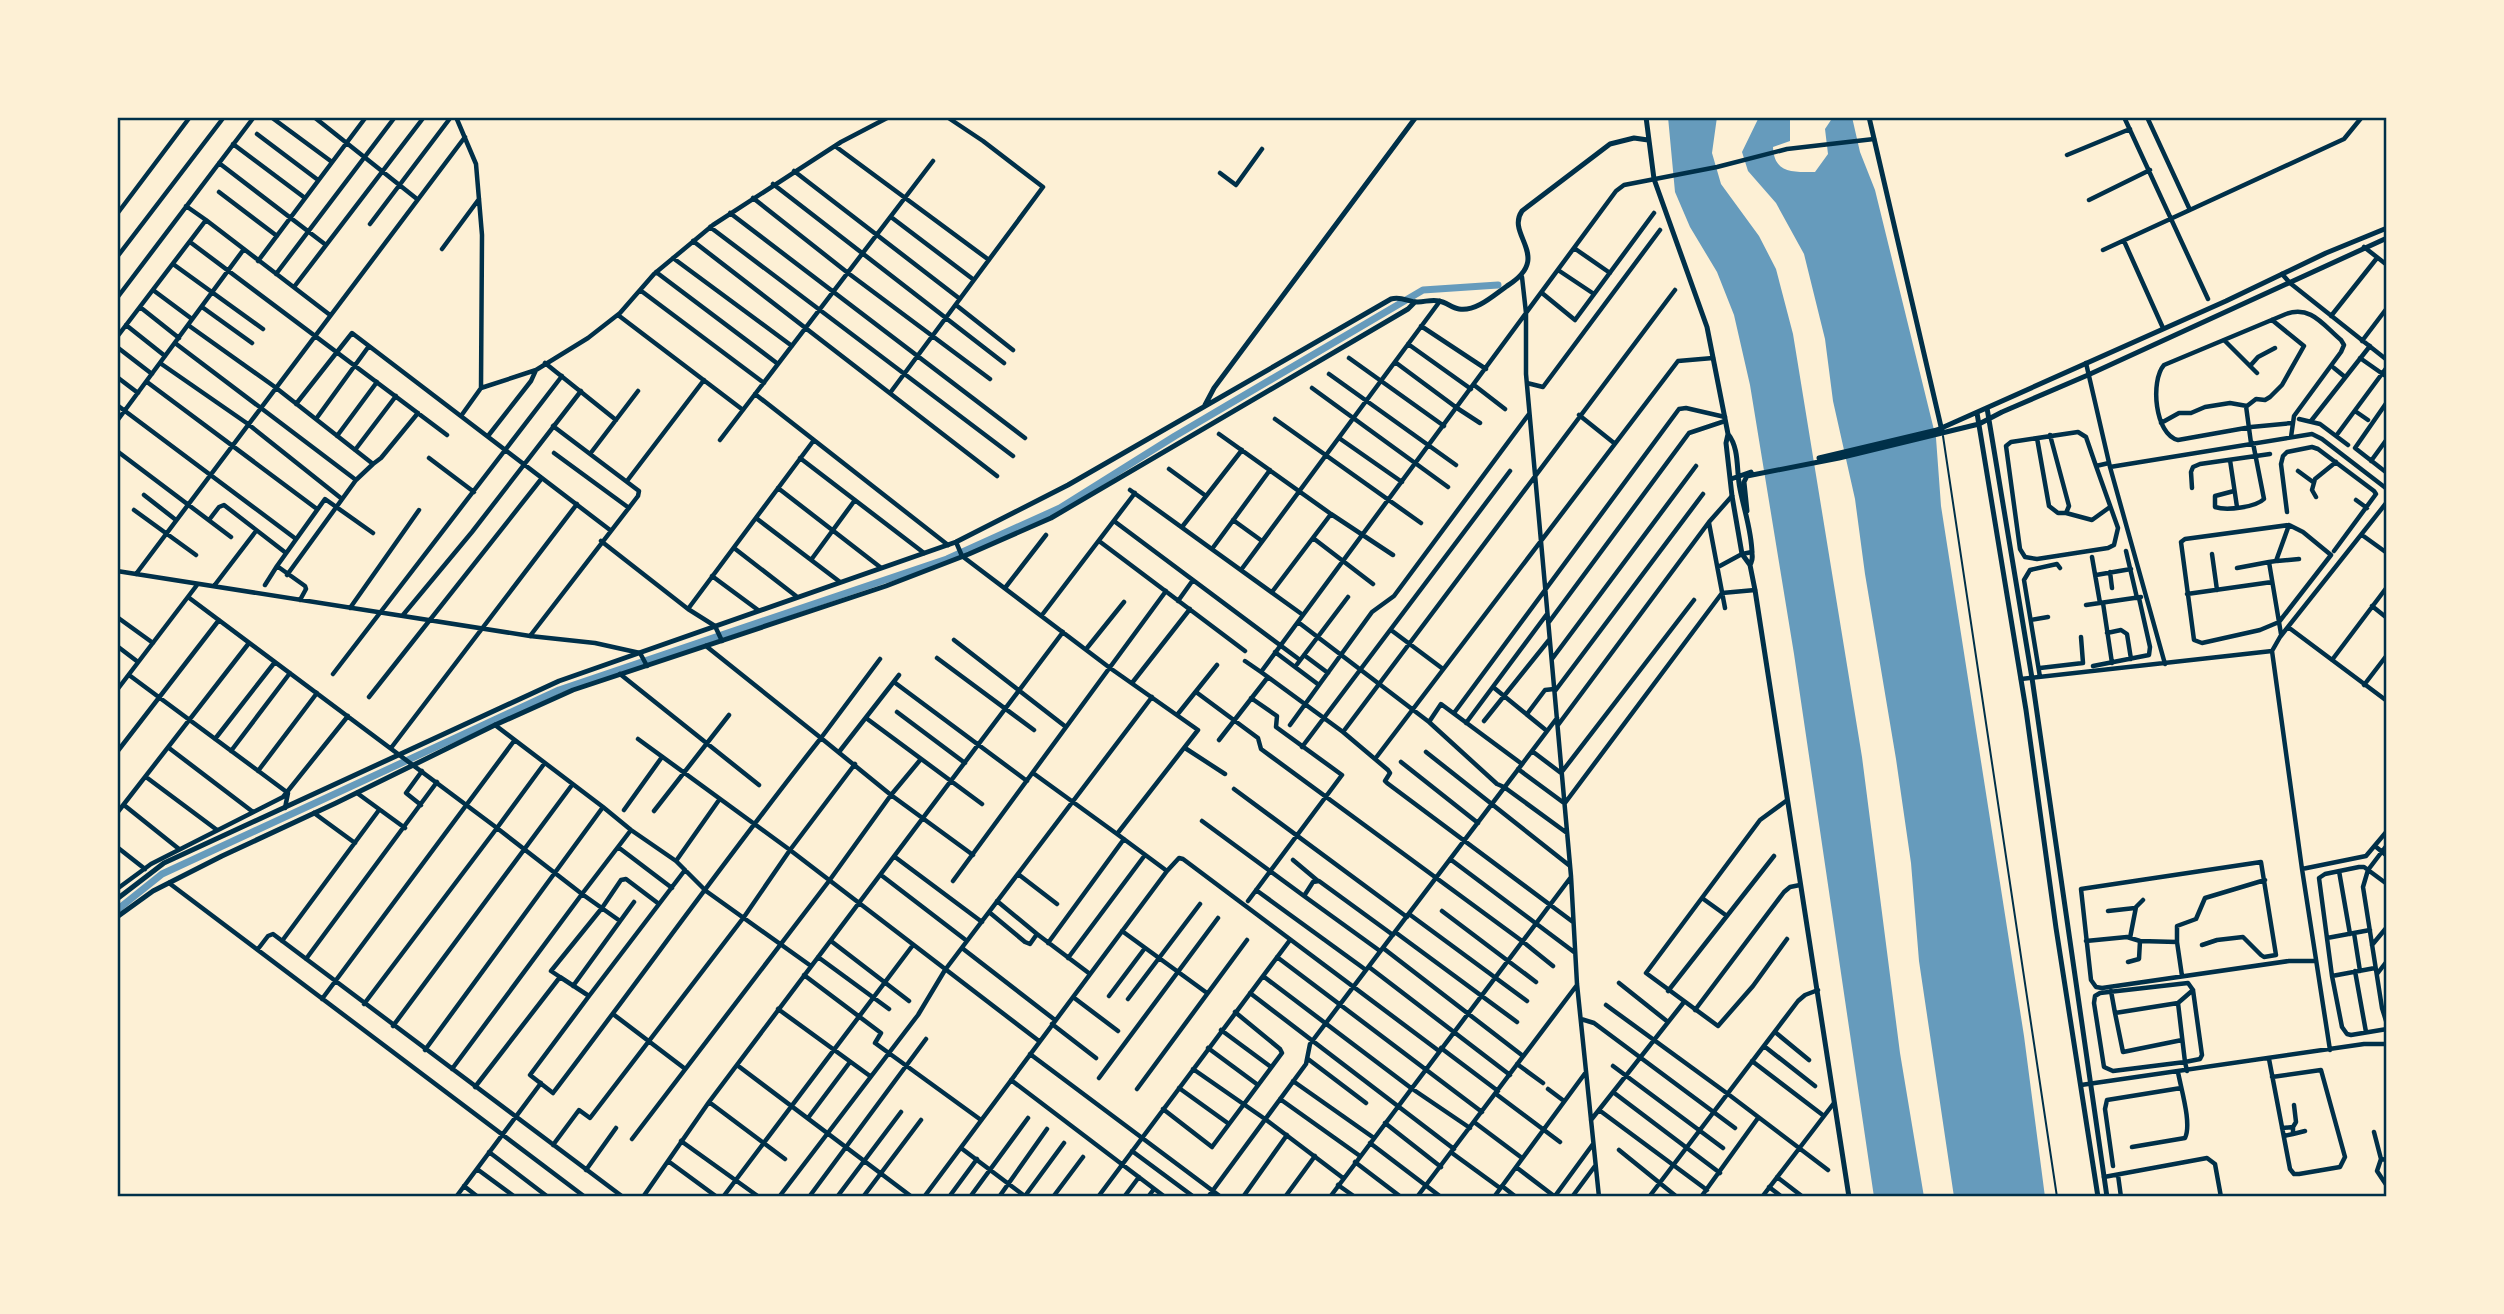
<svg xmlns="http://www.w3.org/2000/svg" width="2504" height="1314" viewBox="0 0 2504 1314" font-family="Raleway,sans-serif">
<rect width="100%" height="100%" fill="#fdf0d5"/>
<path fill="#669bbc" d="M1668 117H1717L1712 153 1721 184 1759 236 1776 269 1793 334 1862 757 1900 1053 1924 1197H1874L1794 654 1750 385 1734 315 1717 272 1690 227 1675 192Z
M1759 117H1790V141L1773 147C1774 173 1792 172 1815 172L1828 154 1825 129 1833 117H1852L1860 152 1875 190 1936 438 1941 506 2024 1036 2045 1197H1954L1919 961 1911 863 1896 759 1865 574 1855 499 1833 401 1825 339 1804 254 1776 203 1748 171 1742 152Z"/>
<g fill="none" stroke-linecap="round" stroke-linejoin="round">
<path stroke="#669bbc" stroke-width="7" d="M117 910 162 874 559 690 947 559 1060 508 1175 436 1423 290 1498 285"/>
<path stroke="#003049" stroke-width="2" d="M1943 436 2057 1197"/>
<path stroke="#003049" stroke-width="4.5" d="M271 117 332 162
M314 117 417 199
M456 117 476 164 482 235 481 388 461 416
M2124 117 2208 299
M2147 117 2190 210
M257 134 318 180
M233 144 305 198
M835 146 989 260
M2067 155 2130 129
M219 163 326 245
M794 171 960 299
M1220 173 1236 185 1262 149
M773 184 1004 363
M219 192 277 236
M753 198 848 273 990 379
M2089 200 2150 170
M186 206 206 220
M730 213 1025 438
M117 214 190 117
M891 217 974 280
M370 224 451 117
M710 227 1013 456
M693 241 997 476
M2124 241 2163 328
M190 242 447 435
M2364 247 2387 265
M1574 248 1610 273
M442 249 479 199
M2103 250 2344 139 2362 117
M117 257 224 117
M673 258 792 346
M258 261 366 117
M173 264 263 329
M1558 270 1594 294
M656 272 778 364
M276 274 395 117
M2282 274 2290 283 2387 360
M1522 277 1526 313V374L1571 876 1577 984 1599 1197
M294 287 424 117
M153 290 192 319
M640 290 764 383
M1675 290 1343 732 1261 672 1616 191 1624 185 1717 167 1787 149 1874 139
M1542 293 1575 320 1654 213
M117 298 254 117
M956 305 1013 350
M140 307 179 338
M202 307 252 343
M618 315 743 410
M2331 316 2377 258
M126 325 165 356
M188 325 275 387 373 464 381 458 418 413
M1421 326 1486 369
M117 337 206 220 330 315
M2225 341 2257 373
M2362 341 2387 308
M175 343 356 480
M1408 344 1471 389
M117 347 152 374
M1349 358 1444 426
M2360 358 2387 377
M1395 362 1457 408 1480 423
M160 363 248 424 342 499
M545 363 616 420
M2086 363 2110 467 2165 664
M2250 366 2258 357 2275 348
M2334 368 2345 377
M1329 374 1456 465
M117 377 138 393
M147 382 317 509
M1527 383 1543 387 1660 230
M1474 385 1505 409
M481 388 536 370 588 338 620 313 654 274 713 225 841 142 889 117
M1312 388 1448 487
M890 393 1043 187 983 141 947 117
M755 394 948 545
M2387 402 2355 448 2387 473
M296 404 352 333 610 530
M117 405 296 539
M2246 406 2251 443
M2355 411 2368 420
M1579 415 1614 443
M316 419 369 346
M1275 419 1421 523
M2299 419 2320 424 2348 445
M117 421 244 249
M2311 421 2370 346
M2161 423 2179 413H2191L2205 407 2230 403 2247 406 2256 399 2265 400 2270 397 2282 385 2304 346 2272 320
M553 426 590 454
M1219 434 1331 514 1393 555
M337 436 377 382
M488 436 531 381 536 370
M2336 436 2387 367
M2291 437 2294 416 2341 352 2344 345 2341 340C2323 325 2311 305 2286 314L2164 365C2150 381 2155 435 2178 440L2251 427 2292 423
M1339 438 1402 482
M2037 438 2049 506 2058 513H2066L2069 506 2050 435
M720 440 933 161
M355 450 396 396
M117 451 231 537
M554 453 629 508
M429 458 474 492
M800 458 924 553
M2230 460 2237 507
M2371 461 2387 439
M2096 466 2118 528 2114 545 2108 548 2037 559 2025 557 2020 549 2006 446 2011 442 2078 432 2086 437 2096 466 2109 463
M2110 467 2312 434 2322 439 2387 489
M1169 469 1206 496
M2298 471 2313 482
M627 481 704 380
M778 488 880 567
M2192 488 2191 472 2193 467 2200 464 2270 454
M1130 490 1303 615
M2234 491 2215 496V507C2227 511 2256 507 2264 499L2253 443
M144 495 176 520
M2316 497 2312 490 2315 479 2336 462
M2356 500 2367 508
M134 510 196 555
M2287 512 2281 464 2283 456 2287 452 2312 447 2318 449 2374 491 2376 494 2334 551
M2066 513 2092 520 2110 507
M756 518 840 582
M209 520 219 507 224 505 286 553
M1233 520 1262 541
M1114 521 1300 660
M1709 523 1725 608
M1182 527 1242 450
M2362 535 2387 553
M1313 538 1373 584
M601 541 688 609 715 626 722 641
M1099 541 1245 651
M734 548 796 596
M1212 549 1270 470
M2126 551 2137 598
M2212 554 2217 590
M2092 557 2100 603
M811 560 855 500
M2277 561 2299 559
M2269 562 2276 561 2289 525 2303 532 2331 555 2279 622 2260 630 2202 643 2194 640 2181 542 2185 539 2289 525
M1718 567 1742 554 1752 552
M2237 568 2269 562 2281 634
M1241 570 1440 301
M117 571 530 636 595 643 640 653 647 666
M2110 572 2112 588
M136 574 465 137
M287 575 356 480 373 464
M2096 575 2131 569
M712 576 758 610
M265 585 277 566
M214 586 256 531
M1005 588 1046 535
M1272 592 1331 514
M2187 594 2272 582
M188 597 497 828 364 1004
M300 600 306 589 305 586 277 566 325 499 373 533
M1178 601 1193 580
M2103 603 2112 663
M2086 605 2141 597
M2372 606 2387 618
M350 608 419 510
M688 609 814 440
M403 615 472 532 581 391
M1042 615 1135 493
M117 617 153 643
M2031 620 2048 617
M1298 622 1429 722 1497 784 1504 787 1567 833
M1549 622 1689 433 1725 421
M2288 627 2387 701
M1391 630 1443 669
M2107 633 2121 630 2127 634 2131 659
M530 636 638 496 639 491 635 488 590 454 638 391
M954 640 1066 727
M117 646 138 662
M1087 648 1124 602
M1275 652 1319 685
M1304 655 1328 673
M937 658 1034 730
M880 659 821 738 891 795 973 855
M1552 659 1696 466
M2332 660 2387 587
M1245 661 1261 672
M2093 666 2149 655 2150 647 2139 598
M1295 667 1348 597
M2040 668 2083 663 2081 637
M333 674 562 376
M620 674 759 785
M129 675 288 793 285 808
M2040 677 2024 580 2030 570 2057 564 2060 568
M2021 679 2272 651
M894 682 1027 781
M1132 683 1190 609
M2364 685 2387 655
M1493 687 1547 731
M117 690 197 585
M1555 691 1703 494
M1196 692 1258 738 1261 749 1522 941 1553 966
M369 697 542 478
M897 712 965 763
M1454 713 1679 409 1686 408 1725 417
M1527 714 1545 690 1554 689
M1177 715 1217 665
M866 718 982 804
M1484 721 1549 640
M1429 722 1441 704 1522 764
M1466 723 1547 614
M495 725 603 807 631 830 676 861 706 891 811 966
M1290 725 1372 612 1394 596 1529 414
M1558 725 1709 522 1732 496
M1343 732 1388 770 1390 773 1385 781 1387 783 1573 922
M215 739 275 662
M638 739 790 850 1039 1041
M1219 740 1268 677
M1302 747 1510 471
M169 748 253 812
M391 748 577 504
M1185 748 1225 774
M231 751 290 673
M1532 751 1561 773 1694 600
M117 752 219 620
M839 752 899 675
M1426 752 1570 866
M1375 759 1678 361 1713 358
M1401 762 1478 823
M1518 769 1564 803
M258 771 317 693
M1033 773 1117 834
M146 777 217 830
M1234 789 1407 917
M357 793 405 828
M1786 801 1760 820 1646 973 1718 1026 1753 986 1787 939
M1565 803 1722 593 1755 590
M124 805 179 849
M421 805 406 793 422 771
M624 810 662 757
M654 811 729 715
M117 813 249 643
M314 813 355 843
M1202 821 1304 896 1313 882 1319 881 1393 935
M2387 845 2368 870 2363 887 2382 1008 2387 1024
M2375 846 2387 856
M117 847 145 869
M618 847 672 888
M895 857 982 922
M1450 859 1574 952
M1293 860 1318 881
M676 861 719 800
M2302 869 2366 856 2387 831
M1167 871 1179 858 1183 859 1439 1051
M2339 871 2350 934
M1018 874 1057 904
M881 875 967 941
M953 881 1166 591
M169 883 585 1197
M2387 884 2364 867H2359L2325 874 2319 878 2332 976 2342 1027 2347 1034 2351 1035 2387 1029
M117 889 151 864 283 797 348 716
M1256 890 1366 970
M1304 896 1380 951
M1702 898 1727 916
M997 901 1037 934
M1248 901 1342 775 1276 727 1277 716 1251 698
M1442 911 1536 982
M2108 911 2135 908
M989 912 1025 942 1030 944 1037 934 1090 974
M1409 914 1527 1001
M620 921 582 894 631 830
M1122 931 1207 993
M1395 932 1517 1022
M2354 933 2360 971
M2130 938 2136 907 2143 900
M2327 938 2370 930
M282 941 379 810
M831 941 909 1001
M2086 941 2127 937 2140 941 2177 942 2182 976
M2177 942V926L2196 919 2205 898 2265 880
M1048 943 1124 839
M2202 945 2217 940 2243 937 2261 955 2264 957 2276 955 2261 862 2081 889 2091 980 2096 987 2102 988 2289 961H2316
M2372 945 2387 927
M962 948 1055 1020
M1383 948 1523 1056
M258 949 268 936 273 934 623 1197
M818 957 889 1009
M1277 957 1482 1112
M1068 958 1145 855
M306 959 437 782
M2128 962 2139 959 2140 941
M1369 967 1510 1075
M2355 971 2366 1032
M2377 974 2387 961
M804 975 881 1033 875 1043 981 1120
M1263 976 1411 1088 1470 1128
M2332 976 2375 968
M560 977 589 996 530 1075 553 1093C643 975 729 854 821 738L706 646
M1619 983 1668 1022
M573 986 634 902
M1668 991 1774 856
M2111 991 2115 1013
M1250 993 1454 1149
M589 996 685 870
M1109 996 1145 948
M1073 997 1118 1031
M322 999 514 741
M1128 999 1200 904
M2178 1003 2193 990
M1606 1005 1728 1094 1828 1170
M778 1009 870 1076
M1695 1010 1784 892 1790 887 1800 885
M613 1014 684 1068
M1581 1019 1594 1023 1735 1128
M1052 1024 1096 1058
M393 1026 572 785
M1221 1030 1271 1067
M1775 1032 1809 1060
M2182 1040 2123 1052 2115 1013 2178 1003 2185 1062 2200 1059 2202 1055 2193 990 2188 983 2100 993 2095 996 2094 1003 2104 1067 2113 1071 2185 1062 2187 1071
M1764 1046 1815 1086
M1208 1048 1258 1085
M1441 1048 1498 1091
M425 1050 603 807
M2330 1050 2302 869 2272 651 2280 637 2387 502
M1030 1054 1221 1197
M1308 1059 1366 1103
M2269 1059 2290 1169 2294 1174H2299L2340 1167 2345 1157 2321 1070 2272 1077
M1752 1061 1824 1116
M1517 1064 1543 1083
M737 1065 912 1197
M1613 1066 1723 1148
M452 1069 582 894 497 828 544 764
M1193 1069 1265 1119 1343 1178
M1099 1078 1218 918
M1011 1080 1165 1197
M1293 1081 1374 1138
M2081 1085 2364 1044H2387
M475 1087 560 977 551 971 602 908 621 880 626 879 659 904
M1179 1088 1229 1124
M1137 1089 1247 940
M1548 1089 1564 1101
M1613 1092 1720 1173
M1496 1094 1560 1142
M1280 1099 1360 1156
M709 1102 785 1159
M1163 1109 1212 1147 1282 1053 1280 1049 1235 1012
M1599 1110 1707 1190
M808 1118 850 1062
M1591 1120 1684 1002
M1474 1122 1522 1158
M1385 1123 1441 1167
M2282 1128 2293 1127 2296 1122 2294 1105
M2374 1132 2381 1159 2387 1160
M2293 1134 2305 1131
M2284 1136 2293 1134V1127
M632 1139 829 881 891 795 921 759
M681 1141 759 1197
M1370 1143 1441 1197
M553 1145 579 1110 590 1118 744 917 790 850 855 764
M2132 1147 2185 1138C2192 1124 2181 1089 2178 1072
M961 1148 1026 1197
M1619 1150 1677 1197
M1132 1151 1194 1197
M489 1152 548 1197
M1452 1153 1500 1188
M2381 1159 2377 1171 2387 1186
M668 1161 717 1197
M1355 1162 1401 1197
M2113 1166 2105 1109 2107 1100 2181 1088
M1516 1167 1554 1196
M477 1169 515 1197
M586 1170 616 1128
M2118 1175 2121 1197
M1777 1177 1803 1197
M2104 1177 2207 1158 2215 1164 2221 1197
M1338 1185 1355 1197
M464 1186 478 1197
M1502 1186 1516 1197
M1769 1187 1782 1197
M1025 1196 1064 1143
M1555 1196 1593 1144
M456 1197 541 1083
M643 1197 709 1102 1063 632
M723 1197 913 945
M779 1197 918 1015 945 970 1152 697
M809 1197 926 1039
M837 1197 901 1112
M863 1197 921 1120
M924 1197 1167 871 1117 834 1198 730 1110 668 962 556 956 542
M949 1197 977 1159
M970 1197 1028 1118
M999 1197 1047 1129
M1053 1197 1083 1157
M1098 1197 1290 940
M1124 1197 1139 1177
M1148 1197 1154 1189
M1208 1197 1306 1064 1310 1044 1557 718
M1243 1197 1287 1135
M1285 1197 1315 1156
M1330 1197 1571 877
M1417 1197 1577 985
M1494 1197 1586 1072
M1572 1197 1595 1166
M1649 1197 1798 1001 1805 995 1818 990
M1701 1197 1758 1118
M1762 1197 1834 1103"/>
<path stroke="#003049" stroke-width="5" d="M1646 117 1654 179 1707 327 1728 434C1740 449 1736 471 1740 489 1744 510 1752 532 1752 554 1753 560 1752 560 1750 565
M1869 117 1942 431
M1205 405 1214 388 1416 117
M1987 408 2032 678 2107 1197
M1977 413 2026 710 2056 928 2098 1197
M1728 434 1726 443 1732 496 1742 554 1750 565 1755 590 1849 1197
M1819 458 1937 430 2226 301 2326 253 2387 228
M1731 479 1751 472
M1747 511 1744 482 1747 476 1839 458 1979 424 2002 412 2088 375 2387 238
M117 899 164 863 559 681 956 542 1068 485 1391 299C1402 296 1408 302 1418 302 1425 302 1432 299 1439 301 1446 302 1452 308 1459 309 1476 312 1494 295 1507 286 1554 257 1505 235 1522 211L1610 144 1634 138 1648 140
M117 917 153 891 222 856 336 803 495 725 573 690 886 586 969 554 1051 518 1408 309 1415 302"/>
</g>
<rect width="2504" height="1314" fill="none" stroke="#fdf0d5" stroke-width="238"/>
<rect x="119" y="119" width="2266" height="1076" fill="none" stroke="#003049" stroke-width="2.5"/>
</svg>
